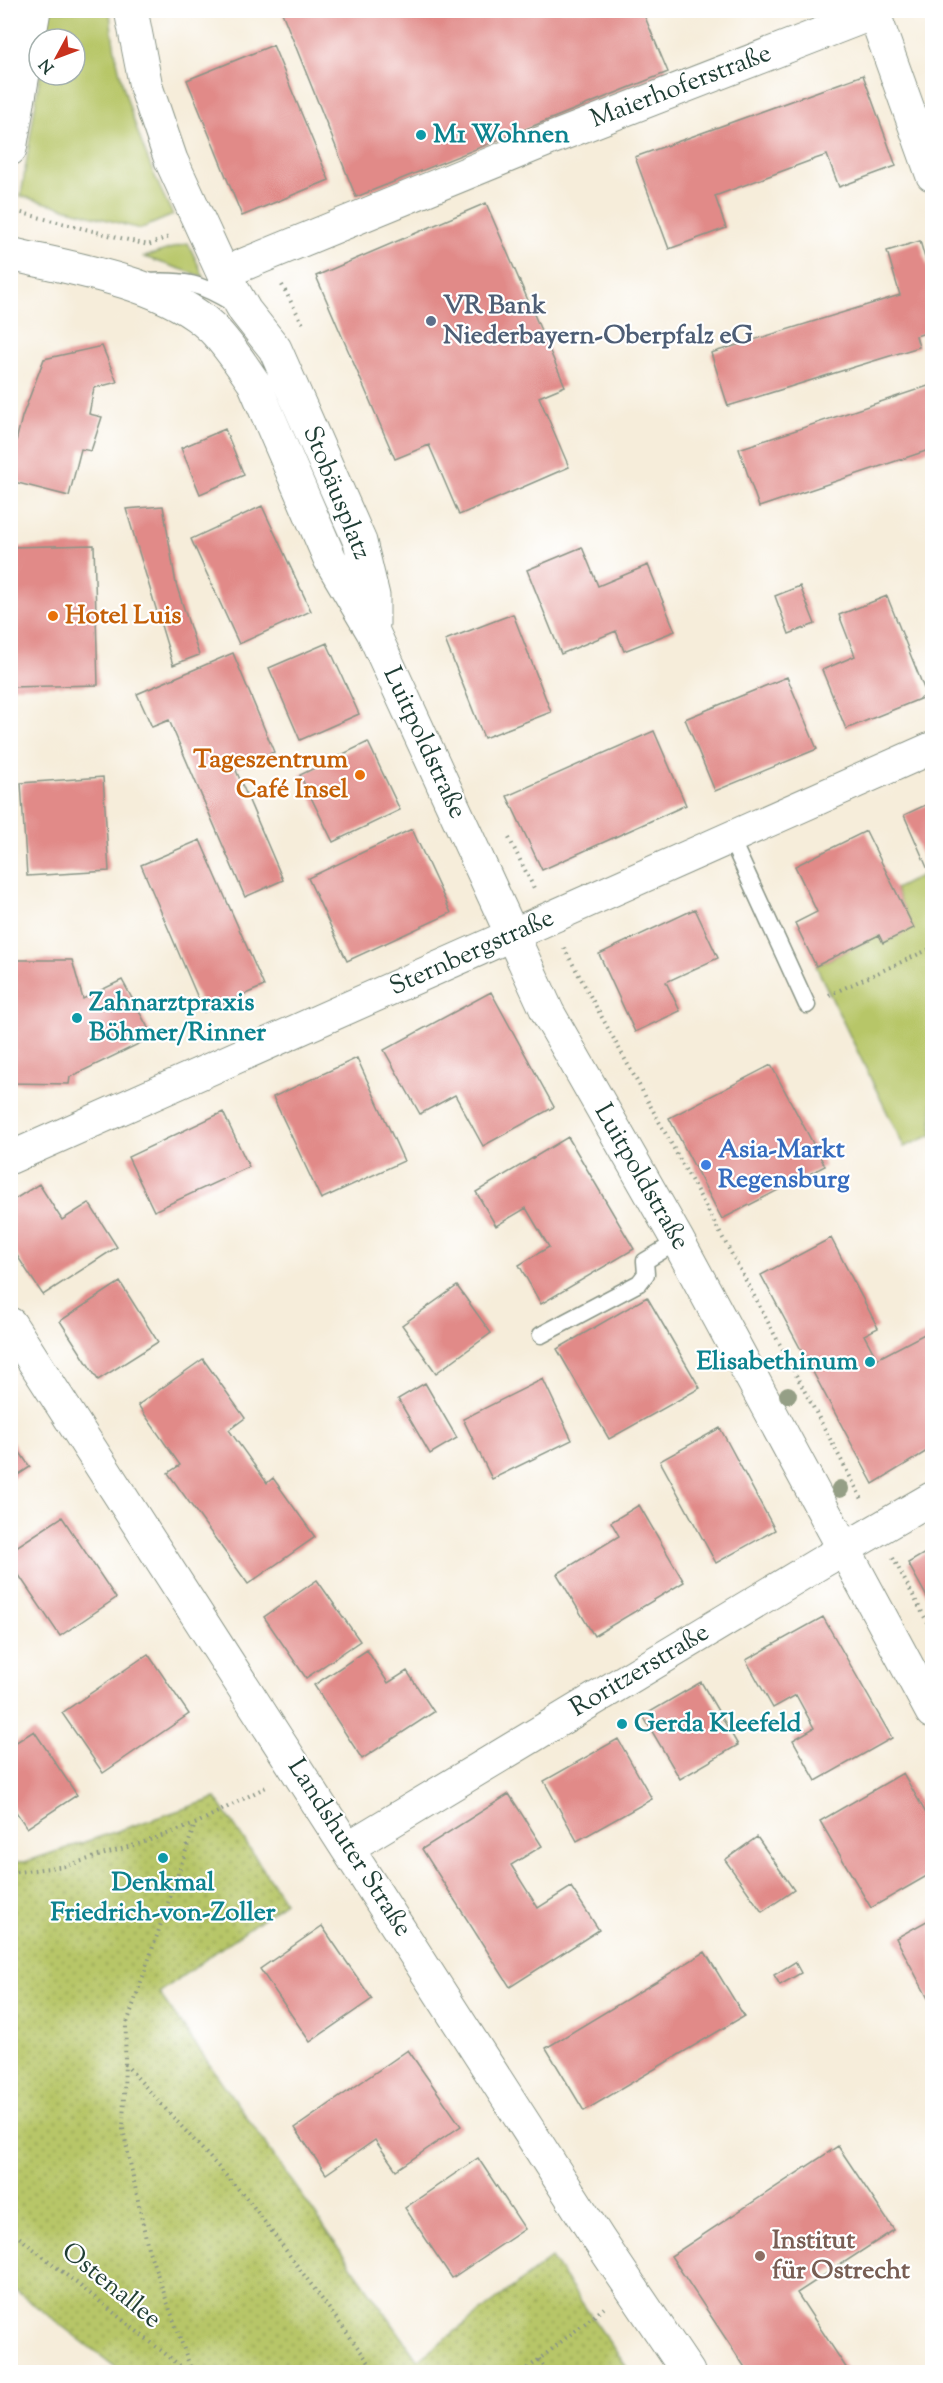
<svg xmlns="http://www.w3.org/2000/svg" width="943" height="2383" viewBox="0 0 943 2383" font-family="'Sorts Mill Goudy',serif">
<defs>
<pattern id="park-dots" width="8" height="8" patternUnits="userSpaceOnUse" patternTransform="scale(1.5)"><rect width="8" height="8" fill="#b7c668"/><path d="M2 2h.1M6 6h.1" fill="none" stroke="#94a256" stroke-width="1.8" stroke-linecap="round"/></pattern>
</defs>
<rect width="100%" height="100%" fill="#fff"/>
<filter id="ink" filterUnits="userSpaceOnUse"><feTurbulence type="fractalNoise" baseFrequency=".0167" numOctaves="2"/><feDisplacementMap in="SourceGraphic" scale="12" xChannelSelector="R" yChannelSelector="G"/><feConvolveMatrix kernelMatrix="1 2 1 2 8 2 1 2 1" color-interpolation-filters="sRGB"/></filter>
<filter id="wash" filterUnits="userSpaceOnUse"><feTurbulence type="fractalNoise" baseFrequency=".008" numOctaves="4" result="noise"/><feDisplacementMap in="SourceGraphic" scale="24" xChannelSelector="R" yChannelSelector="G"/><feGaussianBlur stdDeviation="1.35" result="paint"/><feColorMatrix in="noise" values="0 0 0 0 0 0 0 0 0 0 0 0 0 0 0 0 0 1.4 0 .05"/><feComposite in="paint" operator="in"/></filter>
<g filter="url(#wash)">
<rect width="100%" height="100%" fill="#f6edda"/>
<path fill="#b7c668" stroke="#6b824e" stroke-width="1.5" d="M50 11H110C114 75 144 158 173 215L140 229 21 196 40 75H75V39H46Z
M188 243 204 277 144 257Z
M932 870V1135L904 1147 816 966 879 935 883 943 913 928 895 889Z"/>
<path fill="url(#park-dots)" stroke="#6b824e" stroke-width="1.5" d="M216 1798 285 1902 159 1993 418 2360 551 2258 630 2372H122L11 2287V1862H25Z"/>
<g id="blocks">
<path fill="#e18a88" d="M281 10H642L668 72 356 197Z
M273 45 329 180 242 216 187 80Z
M863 75 896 166 839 187 827 155 812 160 715 196 726 228 669 249 635 157Z
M486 203 565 386 539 397 569 467 459 515 429 445 395 459 316 276Z
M920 241 932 282V331L916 336 919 347 728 406 711 353 900 295 887 251Z
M102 346 117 382 94 388 89 414 102 417 91 451 81 449 69 496 10 481V465L22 417 44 359Z
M931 385 932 449 759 507 739 449Z
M225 429 244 475 200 494 181 448Z
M163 506 176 584 199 655 173 665 126 509Z
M262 506 311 611 239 644 191 539Z
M94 545 98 685 10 687V547Z
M582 547 598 586 648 565 675 631 624 651 616 631 561 654 527 570Z
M800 586 815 624 789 634 775 596Z
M887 596 927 696 846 729 822 670 855 656 839 615Z
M513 614 551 712 484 738 445 640Z
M327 643 359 714 300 740 269 668Z
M233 653 274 752 235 768 283 880 245 897 169 720 152 727 137 694Z
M787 677 817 749 715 791 685 719Z
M654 731 686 805 542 870 507 796Z
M368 742 400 810 333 842 300 775Z
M103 777 109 871 27 876 21 783Z
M932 802V870L929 872 904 815Z
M412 829 451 913 347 961 308 878Z
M866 831 914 928 883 943 879 935 816 966 795 923 817 912 795 866Z
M200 840 264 986 204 1012 141 865Z
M695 909 718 958 666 982 680 1011 635 1032 599 954Z
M10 960H72L83 999 122 980 153 1037 70 1077 69 1084 10 1083Z
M491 992 554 1107 483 1146 455 1095 420 1114 384 1050Z
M357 1058 404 1161 321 1199 273 1097Z
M771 1065 825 1166 722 1219 669 1118Z
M223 1112 249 1167 154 1211 128 1157Z
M568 1137 634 1249 541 1304 519 1265 549 1247 526 1208 496 1226 476 1192Z
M39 1184 62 1220 89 1203 117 1247 43 1295 10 1245V1202Z
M831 1238 878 1328 864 1335 877 1359 932 1330V1448L873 1484 761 1275Z
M120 1282 158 1342 98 1380 60 1321Z
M457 1286 491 1333 436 1373 402 1325Z
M647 1297 700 1388 609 1439 557 1349Z
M203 1359 245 1418 229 1430 267 1483 273 1478 315 1537 248 1584 168 1473 180 1465 138 1405Z
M543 1379 572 1440 492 1479 463 1419Z
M425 1383 457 1438 430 1454 398 1399Z
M720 1428 775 1530 716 1563 660 1461Z
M10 1438 30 1467 10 1480Z
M639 1505 684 1582 594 1636 557 1574 619 1536 611 1522Z
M62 1517 116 1598 60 1636 10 1562V1551Z
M932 1549V1606L908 1563Z
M317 1580 360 1641 306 1678 264 1617Z
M823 1617 892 1738 816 1781 793 1740 814 1728 796 1695 773 1708 746 1660Z
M367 1650 388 1683 407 1671 434 1712 362 1759 314 1685Z
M148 1654 189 1714 103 1773 62 1713Z
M701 1682 738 1745 680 1779 643 1716Z
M34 1731 77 1795 27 1828 10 1803V1746Z
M618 1739 652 1799 577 1841 544 1781Z
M903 1773 932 1824V1873L871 1908 820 1821Z
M509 1794 542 1846 511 1865 538 1908 571 1887 599 1930 510 1987 422 1849Z
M757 1837 794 1890 762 1912 725 1860Z
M932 1918V2006L896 1938Z
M322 1926 372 1999 310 2042 260 1969Z
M705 1952 744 2016 584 2111 546 2048Z
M795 1962 801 1973 780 1985 774 1975Z
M408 2050 461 2126 396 2170 375 2140 326 2174 295 2128Z
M838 2146 894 2230 797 2293 849 2372H748L671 2256Z
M478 2158 525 2229 452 2278 405 2208Z"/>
</g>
</g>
<g filter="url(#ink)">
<use href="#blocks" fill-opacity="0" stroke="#8a9587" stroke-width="1.5"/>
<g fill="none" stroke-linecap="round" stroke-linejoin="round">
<g stroke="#8a9587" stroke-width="19">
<path id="lane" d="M146 282C186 280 200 283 234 304
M731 839 807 1005
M541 1335 639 1283 646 1274 645 1261 678 1241"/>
</g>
<g stroke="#8a9587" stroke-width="34">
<path id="street" d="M873 10 932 175
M223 273 550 139 874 13
M10 1158 932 748
M349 1847 820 1563 932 1498"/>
</g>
<g stroke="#8a9587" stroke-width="35">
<path id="secondary" d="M131 10 146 87 171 160 223 273 245 311 275 349 360 542 373 596V624
M10 149 34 10
M10 254C73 269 164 282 212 328 228 344 241 364 254 383L330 559 373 632 548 1013 678 1241 932 1712
M10 1324 599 2240 688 2372"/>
</g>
<path stroke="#8a9587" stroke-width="4" stroke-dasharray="1.5 4.5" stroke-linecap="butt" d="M10 210 148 245 169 237
M282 285 304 326
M509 838 534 888
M564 948 736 1262 863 1501
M829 995 932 948
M893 1558 932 1631
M10 1873 66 1866 144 1842 195 1824 268 1786
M125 2064 250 2202 376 2372
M10 2230 188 2372
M539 2359 547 2372
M192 2372 148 2248 123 2129 126 2026 195 1824
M523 2372 604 2308"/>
<use href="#lane" stroke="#fff" stroke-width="16"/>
<use href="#street" stroke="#fff" stroke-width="32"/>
<use href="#secondary" stroke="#fff" stroke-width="33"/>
</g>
<g fill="#959f86">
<circle cx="788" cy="1395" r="9"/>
<circle cx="840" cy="1489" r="9"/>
</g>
</g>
<g fill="#0f9aa8" stroke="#fff" stroke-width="2">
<circle cx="421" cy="135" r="6"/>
<circle cx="77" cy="1018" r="6"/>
<circle cx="870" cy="1362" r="6"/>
<circle cx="622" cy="1724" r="6"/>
<circle cx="163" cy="1858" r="6"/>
</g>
<circle fill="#5c6f8a" stroke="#fff" stroke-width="2" cx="431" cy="321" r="6"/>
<g fill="#e8710a" stroke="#fff" stroke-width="2">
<circle cx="53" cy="616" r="6"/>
<circle cx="360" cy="775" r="6"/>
</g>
<circle fill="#3f7fe0" stroke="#fff" stroke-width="2" cx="706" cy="1165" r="6"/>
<circle fill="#8d6e63" stroke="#fff" stroke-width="2" cx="760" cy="2256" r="6"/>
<g text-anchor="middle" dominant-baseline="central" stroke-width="4.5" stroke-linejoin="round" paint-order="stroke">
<g font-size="26" fill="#1f3d34" stroke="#fff">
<text transform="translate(681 87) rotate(-21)">Maierhoferstraße</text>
<text transform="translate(336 493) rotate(68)">Stobäusplatz</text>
<text transform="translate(424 743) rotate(65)">Luitpoldstraße</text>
<text transform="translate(472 953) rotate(-24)">Sternbergstraße</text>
<text transform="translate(641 1177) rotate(60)">Luitpoldstraße</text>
<text transform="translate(640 1671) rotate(-31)">Roritzerstraße</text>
<text transform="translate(349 1848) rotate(57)">Landshuter Straße</text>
<text transform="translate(111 2286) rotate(39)">Ostenallee</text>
</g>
<g font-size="26" font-weight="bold" fill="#0d838f" stroke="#fff" text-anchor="start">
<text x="433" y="135">M1 Wohnen</text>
<text x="89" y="1003">Zahnarztpraxis<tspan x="89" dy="30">Böhmer/Rinner</tspan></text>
<text x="858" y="1362" text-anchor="end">Elisabethinum</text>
<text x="634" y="1724">Gerda Kleefeld</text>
<text x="163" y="1883" text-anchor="middle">Denkmal<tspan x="163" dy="30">Friedrich-von-Zoller</tspan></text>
</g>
<g font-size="26" font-weight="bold" fill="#4e5e75" stroke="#fff" text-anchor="start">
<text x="443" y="306">VR Bank<tspan x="443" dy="30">Niederbayern-Oberpfalz eG</tspan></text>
</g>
<g font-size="26" font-weight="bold" fill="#c56008" stroke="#fff" text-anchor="start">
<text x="65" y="616">Hotel Luis</text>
<text x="348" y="760" text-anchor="end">Tageszentrum<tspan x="348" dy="30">Café Insel</tspan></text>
</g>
<g font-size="26" font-weight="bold" fill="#366cbe" stroke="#fff" text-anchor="start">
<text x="718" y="1150">Asia-Markt<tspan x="718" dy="30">Regensburg</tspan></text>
</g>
<g font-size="26" font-weight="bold" fill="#785e54" stroke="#fff" text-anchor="start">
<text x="772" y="2241">Institut<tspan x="772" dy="30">für Ostrecht</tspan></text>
</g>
</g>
<rect width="943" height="2383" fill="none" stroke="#fff" stroke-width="36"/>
<g transform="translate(57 57) rotate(229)"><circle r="28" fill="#ffffff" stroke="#a5b1ae" stroke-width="1.5"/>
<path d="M0-4.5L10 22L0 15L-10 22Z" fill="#c8321e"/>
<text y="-9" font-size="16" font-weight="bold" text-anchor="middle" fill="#1f3d34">N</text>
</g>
</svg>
